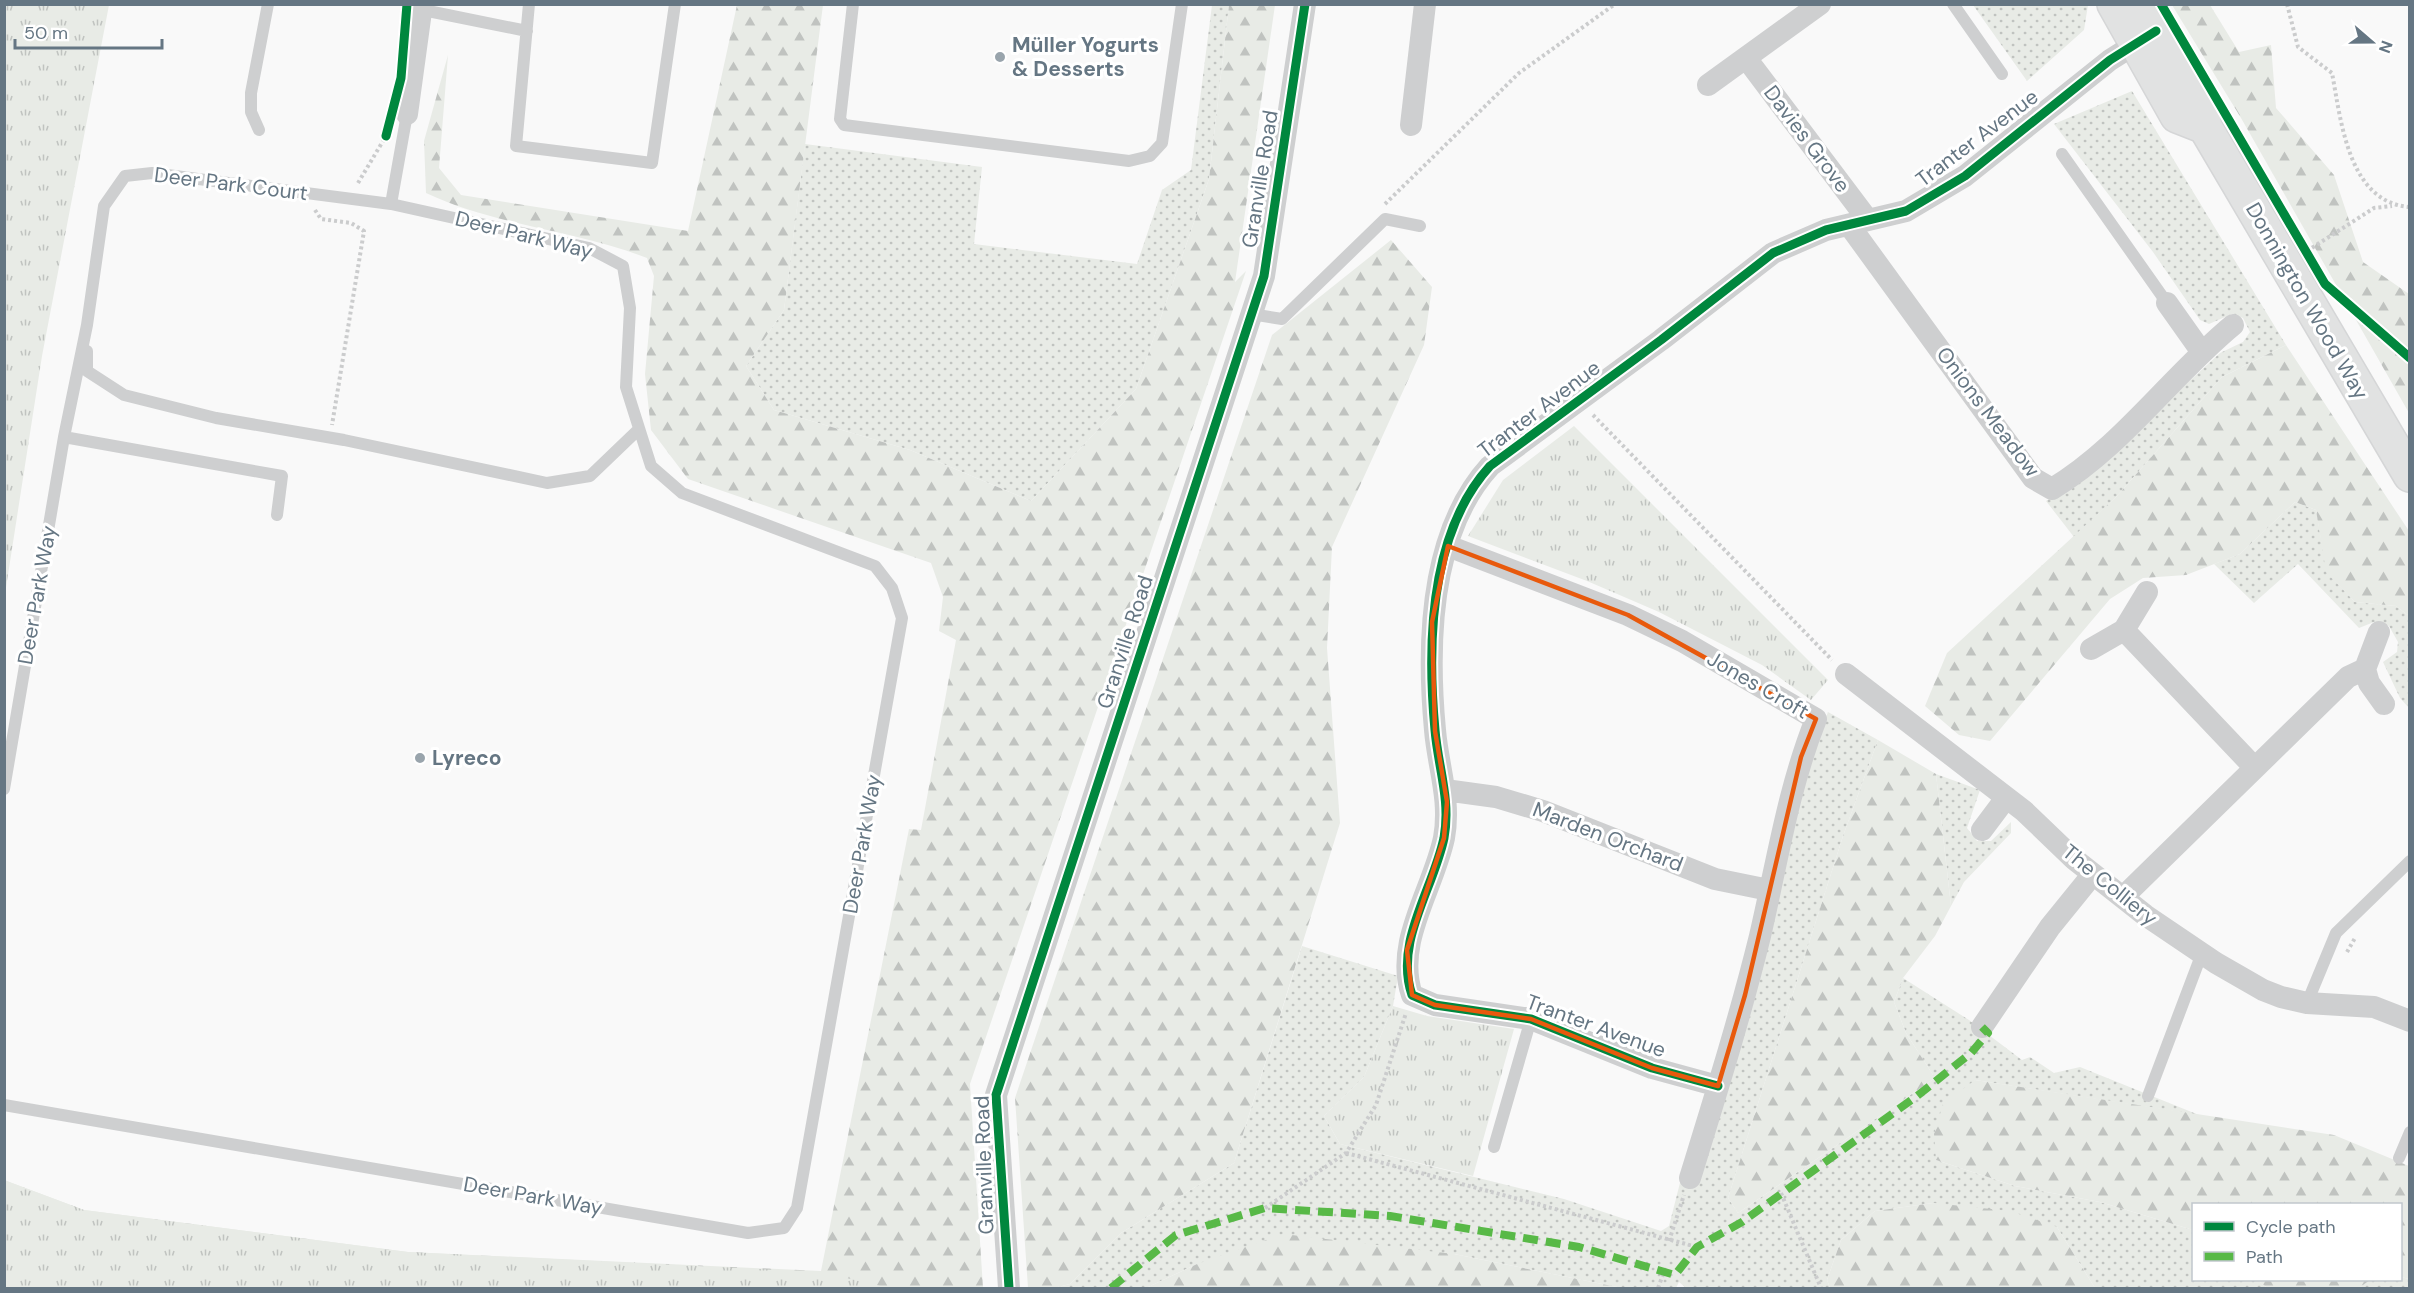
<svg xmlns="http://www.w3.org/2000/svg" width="2414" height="1293" viewBox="0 0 2414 1293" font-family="'DM Sans',sans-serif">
<defs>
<pattern id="grass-dots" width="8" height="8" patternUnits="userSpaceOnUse" patternTransform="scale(1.5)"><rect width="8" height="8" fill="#e8ebe6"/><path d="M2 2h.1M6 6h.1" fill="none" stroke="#c0c3c0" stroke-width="1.8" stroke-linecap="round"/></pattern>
<pattern id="forest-firs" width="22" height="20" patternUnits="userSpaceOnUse" patternTransform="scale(1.5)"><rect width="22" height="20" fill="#e8ebe6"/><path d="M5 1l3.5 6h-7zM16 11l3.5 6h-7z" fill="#c0c3c0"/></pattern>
<pattern id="park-tufts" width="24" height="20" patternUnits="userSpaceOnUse" patternTransform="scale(1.5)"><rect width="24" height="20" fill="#e8ebe6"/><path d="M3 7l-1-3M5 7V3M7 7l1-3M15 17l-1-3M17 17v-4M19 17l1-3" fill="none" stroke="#c0c3c0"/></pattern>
</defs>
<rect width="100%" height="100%" fill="#f9f9f9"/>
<path fill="url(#grass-dots)" d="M1212 5H1229L1209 179 1136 389 1031 501 910 450 774 410 746 366 784 310 805 144 982 167 974 244 1137 264 1162 190 1191 170Z
M1973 5H2088L2084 30 2027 81Z
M2132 91 2286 345 2222 377 2116 497 2074 537 2046 501 2098 465 2220 353 2243 342 2250 332 2243 318 2232 314 2209 324 2200 320 2153 252 2054 124Z
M2295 502 2316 510 2327 572 2355 602 2396 606 2409 616V708L2400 698 2383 662 2397 652 2398 642 2389 626 2374 622 2359 628 2298 564 2254 603 2214 564 2240 554Z
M1828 712 1878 740 1843 836 1728 1198 1738 1213 1935 1078 1906 1033 1894 1002 1903 978 1969 1020 2022 1060 2030 1057 2054 1073 2080 1067 2199 1115 1975 1080 1936 1160 2015 1186 2100 1202 2193 1230 2194 1280H2258L2267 1288H2095L2057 1227 1933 1203 1875 1211 1841 1240 1827 1280 1830 1288H1686L1679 1282 1676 1288H1622L1454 1254 1197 1264 1146 1288H1054L1070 1284 1121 1233 1234 1163 1302 946 1398 976 1393 1006 1364 1077 1324 1116 1340 1144 1564 1199 1661 1231 1669 1226 1682 1175 1799 788Z
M1936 774 1980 790 1967 828 1977 841H1991L2011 822V833L1964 882 1951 906Z
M2401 1277 2409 1279V1288H2359L2370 1280H2400Z"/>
<path fill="url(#forest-firs)" d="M737 5H823L784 310 746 366 774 410 910 450 1031 501 1136 389 1209 179 1229 5H1275L1235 282 1246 271 970 1084 983 1288H5L4 1180 84 1210 408 1252 821 1271 909 829 921 830 956 640 939 631 943 597 931 563 688 479 651 430 645 374 654 276 647 258C575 230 496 226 426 193L424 141 448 55 439 168 461 195 688 231Z
M2172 5H2210L2239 52 2271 45 2276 108 2334 175 2363 262 2409 294V413L2241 118Z
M1391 240 1432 287 1424 345 1332 547 1327 648 1340 823 1234 1163 1121 1233 1070 1284 1054 1288H1028L1015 1098 1272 335Z
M2286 345 2409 531V616L2396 606 2355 602 2326 572 2316 510 2295 502 2240 554 2186 575 2143 578 2110 599 1990 741 1959 735 1925 706 1947 653 2116 497 2222 377Z
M1878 740 1936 774 1951 906 1935 936 1903 978 1894 1002 1906 1033 1935 1078 1738 1213 1728 1198 1843 836Z
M1975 1080 2334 1135 2409 1166V1279L2401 1277 2400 1204H2194L2193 1230 2100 1202 2015 1186 1936 1160 1934 1134 1943 1104Z
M1933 1203 2010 1211 2057 1227 2095 1288H1830L1827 1280 1841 1240 1875 1211Z
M1283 1234 1454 1254 1622 1288H1146L1197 1264Z
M2258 1280H2370L2359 1288H2267Z"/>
<path fill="url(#park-tufts)" d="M5 4 109 5 42 356 5 594Z
M1574 426 1828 680 1811 700 1762 665 1659 612 1587 581 1468 536 1503 480Z
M1393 1006 1427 1016 1514 1029 1473 1176 1340 1144 1324 1116 1364 1077Z
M4 1180 84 1210 408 1252 821 1272 889 1288H5Z"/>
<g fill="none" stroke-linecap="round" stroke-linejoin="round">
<g stroke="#d5d6d7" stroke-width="36">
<path id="primary" d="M2114 4 2177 116 2205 127
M2140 4 2200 100 2205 127 2410 475"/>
</g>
<path stroke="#cbcccd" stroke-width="4" stroke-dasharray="3 3" stroke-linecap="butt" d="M2287 4 2298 47 2332 73C2341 120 2348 203 2410 207
M358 183 386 136
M1385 204 1519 73 1615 4
M315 210 321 219 351 223 364 231 332 425
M2307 251 2374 208 2392 206
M1593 415 1832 660
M2347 952 2355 938
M1346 1153 1697 1247
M1781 1193 1821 1288
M1265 1208 1346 1153 1376 1105 1406 1013
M1669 1241 1684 1195
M1658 1288 1664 1272"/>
<path stroke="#cecfd0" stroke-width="12" d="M529 4 516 146 652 163 675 4
M853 4 840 119 844 125 1129 161 1150 156 1162 143 1182 4
M1953 4 2002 74
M423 10 527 31
M259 130 251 112V93L268 4
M2062 154 2167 303
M1251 314 1282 319 1385 219 1420 226
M87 351V371L124 395 216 418 344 440 547 483 590 476 639 429
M64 437 282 476 277 515
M4 789 64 437 87 325 104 206 125 176 152 173 391 204
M2307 1003 2336 933 2410 861
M2148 1096 2202 953
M4 1105 748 1233 784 1228 797 1208 902 618 892 588 875 566 682 493 651 466 626 387 630 308 623 266 589 248 391 204 407 114
M1494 1147 1531 1019
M2399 1158 2410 1132"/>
<path stroke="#cecfd0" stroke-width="22" d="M1746 58 1868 220
M1708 85 1820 4
M407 114 422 4
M1411 125 1425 4
M1849 225 2033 478 2052 489C2122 447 2170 377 2233 325
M2167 303 2201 351
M1448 546 1628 615 1682 641 1816 719C1788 789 1777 863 1760 936 1740 1017 1715 1097 1690 1178
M2124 630 2254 767
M2091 649 2124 630 2147 592
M2365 669 2379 632
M1846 674 2024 811 2074 859 2145 915 2216 963 2263 990 2281 997 2307 1003 2374 1007 2410 1021
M1445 790 1496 797 1543 811 1715 879 1769 890
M1982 830 2006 798
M2123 897 2348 677 2365 669 2369 683 2384 704
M1982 1027 2050 927 2093 874
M1718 1086 1652 1068 1531 1019 1435 1005 1412 995C1394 942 1433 890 1444 838 1451 800 1438 767 1435 730 1427 644 1429 533 1490 466L1661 340 1773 253 1826 230 1906 211 1965 176 2110 60 2148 36
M1009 1288 996 1095 1264 276 1305 4"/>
<use href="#primary" stroke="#e1e2e2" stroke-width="33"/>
<path stroke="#58b947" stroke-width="8" stroke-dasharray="15 8" stroke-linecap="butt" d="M1111 1288 1176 1235 1265 1208 1390 1216 1579 1247 1675 1275 1697 1247 1742 1222 1917 1096 1971 1053 1988 1033 1982 1027"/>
<g stroke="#fff" stroke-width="13">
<path id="cycleway" d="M2161 4 2325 284 2410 358
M386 136 401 78 407 4
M1718 1086 1652 1068 1531 1019 1435 1005 1412 995C1394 942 1433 890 1444 838 1451 800 1438 767 1435 730 1427 644 1429 533 1490 466L1661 340 1773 253 1826 230 1906 211 1965 176 2110 60 2156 31
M1009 1288 996 1095 1264 276 1305 4"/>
</g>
<use href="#cycleway" stroke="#00873e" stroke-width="9"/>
</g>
<path fill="none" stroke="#e8590c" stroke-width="4.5" stroke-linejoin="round" d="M1448 546 1628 615 1816 719 1801 757 1745 995 1718 1086 1652 1068 1531 1019 1435 1005 1412 995 1407 950 1444 838 1447 802 1435 731 1432 622Z"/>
<g fill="#99a4ac" stroke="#fff" stroke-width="2">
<circle cx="1000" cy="57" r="6"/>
<circle cx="420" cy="758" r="6"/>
</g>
<g text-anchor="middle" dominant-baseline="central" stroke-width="6" stroke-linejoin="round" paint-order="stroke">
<g font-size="21" font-weight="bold" fill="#657683" stroke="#fff" text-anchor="start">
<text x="1012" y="45">Müller Yogurts<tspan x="1012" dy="24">&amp; Desserts</tspan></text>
<text x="432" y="758">Lyreco</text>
</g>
<g font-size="21" fill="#657683" stroke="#fff">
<text transform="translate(1977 138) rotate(-37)">Tranter Avenue</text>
<text transform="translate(1807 139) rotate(53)">Davies Grove</text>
<text transform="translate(1260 179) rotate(-81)">Granville Road</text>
<text transform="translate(231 184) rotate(7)">Deer Park Court</text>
<text transform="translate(524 235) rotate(14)">Deer Park Way</text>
<text transform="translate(2307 301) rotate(60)">Donnington Wood Way</text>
<text transform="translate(1539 409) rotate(-37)">Tranter Avenue</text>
<text transform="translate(1988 412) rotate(53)">Onions Meadow</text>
<text transform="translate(37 595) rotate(-80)">Deer Park Way</text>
<text transform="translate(1125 642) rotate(-72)">Granville Road</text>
<text transform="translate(1758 685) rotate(30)">Jones Croft</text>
<text transform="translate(1608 837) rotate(21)">Marden Orchard</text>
<text transform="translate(862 844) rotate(-80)">Deer Park Way</text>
<text transform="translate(2110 885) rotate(39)">The Colliery</text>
<text transform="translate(1596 1026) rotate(20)">Tranter Avenue</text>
<text transform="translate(984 1165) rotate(-92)">Granville Road</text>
<text transform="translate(533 1196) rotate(10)">Deer Park Way</text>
</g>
</g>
<rect width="2414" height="1293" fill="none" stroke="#657683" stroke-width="12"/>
<rect x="2192" y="1203" width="210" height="78" fill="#ffffff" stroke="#c1c8cd" stroke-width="1.5"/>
<rect x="2204" y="1222" width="30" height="9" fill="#00873e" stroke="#c1c8cd" stroke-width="1.5"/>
<text x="2246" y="1233" font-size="18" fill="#657683">Cycle path</text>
<rect x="2204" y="1252" width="30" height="9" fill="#58b947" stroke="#c1c8cd" stroke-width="1.5"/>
<text x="2246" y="1263" font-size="18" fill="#657683">Path</text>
<g transform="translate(2372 42) rotate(110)" stroke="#ffffff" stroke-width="4.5" paint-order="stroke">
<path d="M0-4.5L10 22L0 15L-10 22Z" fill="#657683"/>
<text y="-9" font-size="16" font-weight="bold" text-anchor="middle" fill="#657683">N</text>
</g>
<path d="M15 39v9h147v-9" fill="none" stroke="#657683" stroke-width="3"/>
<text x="24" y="39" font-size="18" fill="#657683" stroke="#ffffff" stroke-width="4.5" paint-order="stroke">50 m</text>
</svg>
